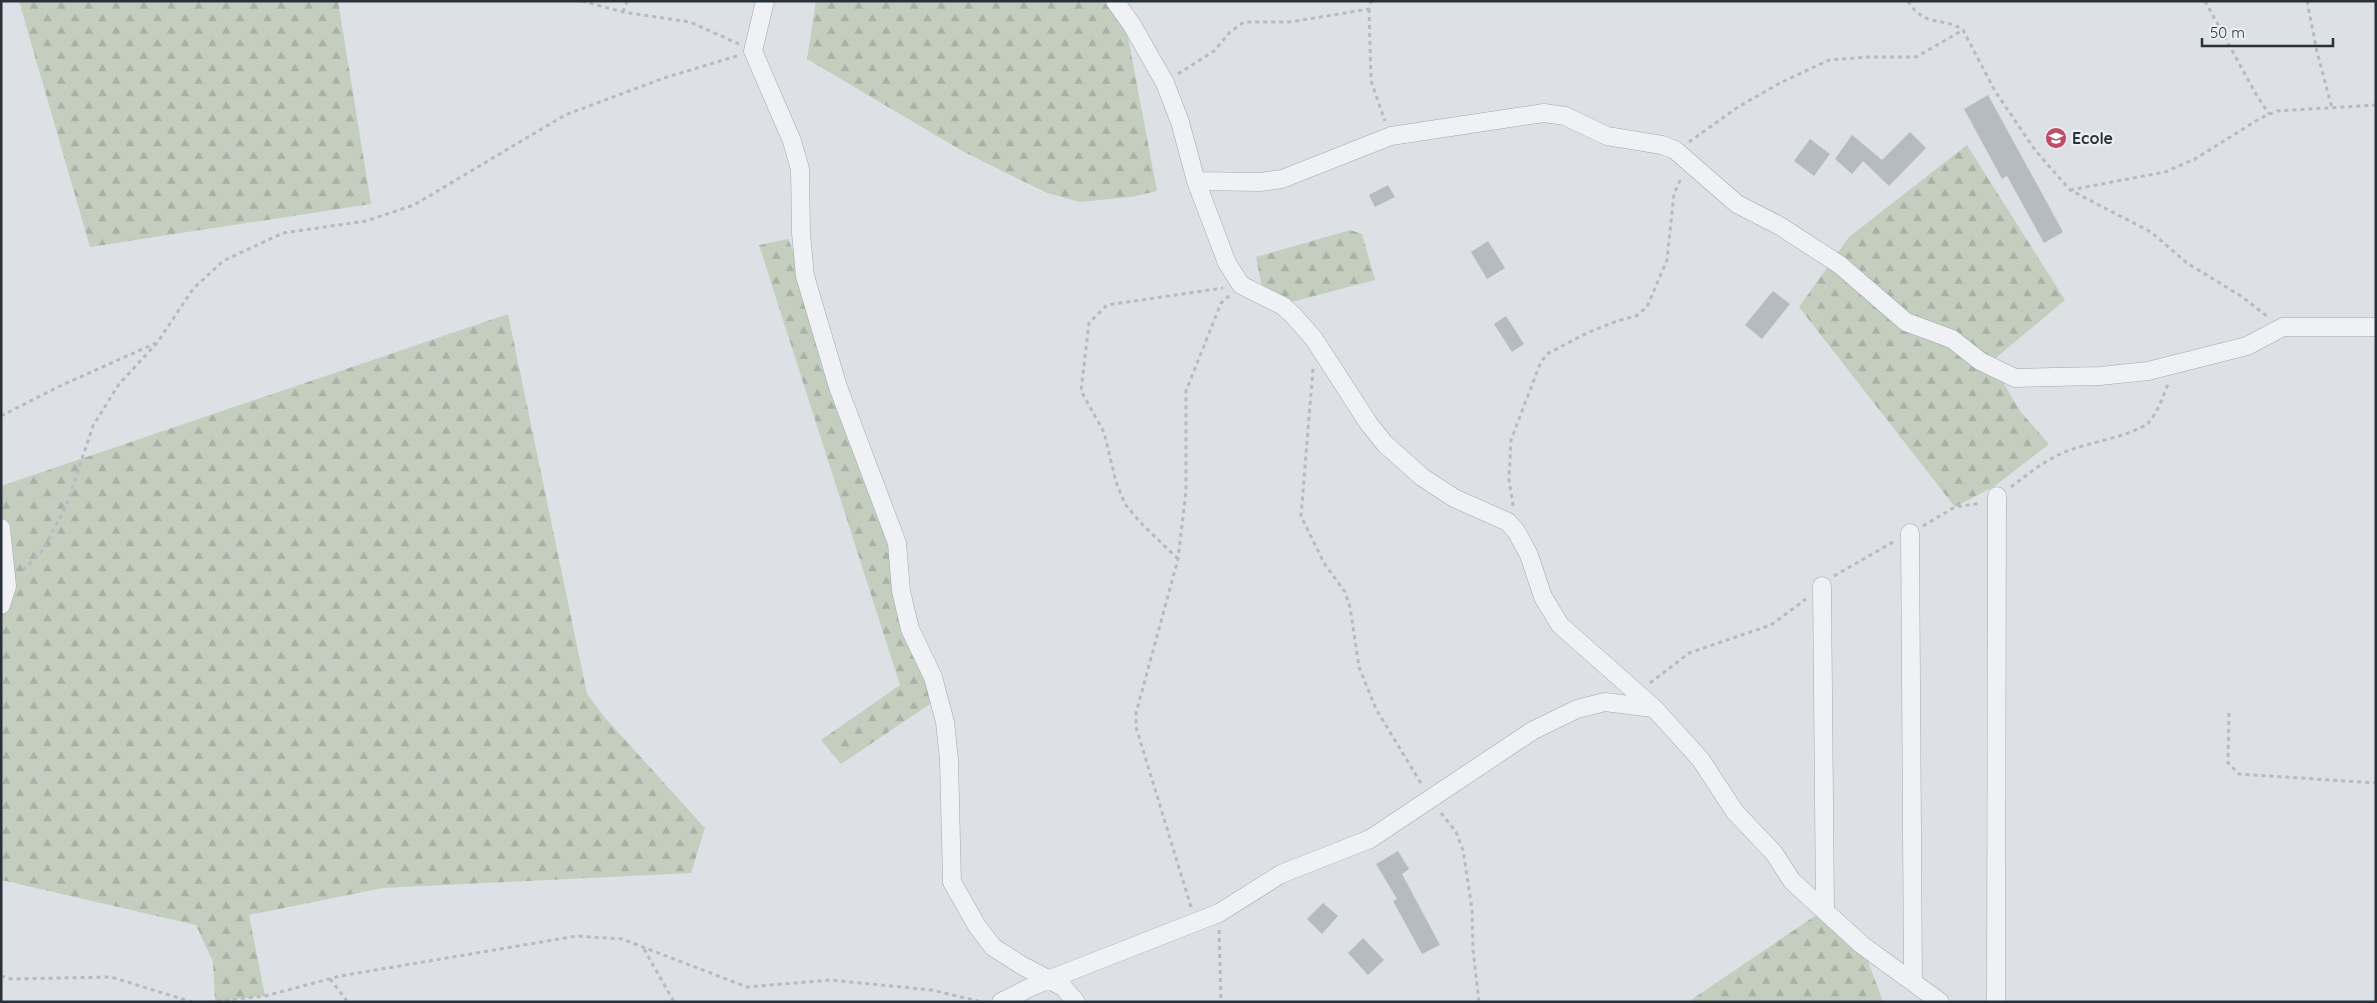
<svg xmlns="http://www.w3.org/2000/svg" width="2377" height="1003" viewBox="0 0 2377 1003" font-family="Quicksand,sans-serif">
<defs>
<pattern id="forest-firs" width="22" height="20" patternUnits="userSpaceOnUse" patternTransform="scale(1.25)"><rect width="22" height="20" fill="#c4cebf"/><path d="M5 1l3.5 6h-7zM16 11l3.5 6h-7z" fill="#a8b1a5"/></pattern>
</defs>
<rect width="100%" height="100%" fill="#dde1e5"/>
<path fill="url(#forest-firs)" d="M19 1H338L371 204 90 247Z
M816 1H1115L1124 16 1157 191 1131 197 1080 202 1047 193 964 152 807 59Z
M1967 145 2065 300 1991 362 2020 411 2049 444 1995 486 1955 507 1799 307 1849 237Z
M1350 230 1362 234 1375 280 1288 303 1262 287 1256 257Z
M788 239 805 276 897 543 901 591 939 698 841 764 821 740 900 685 759 245Z
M508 314 587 694 606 719 705 828 691 873 383 888 249 915 265 996 215 1001 213 962 196 925 1 880V486Z
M1825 909 1862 945 1883 1002H1688Z"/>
<path fill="#b5bbc1" d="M1988 95 2063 232 2044 243 2007 176 2002 179 1964 109Z
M1910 132 1926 148 1889 186 1863 161 1852 174 1835 159 1852 135 1882 160Z
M1810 139 1830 154 1814 176 1794 161Z
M1388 185 1395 197 1375 207 1369 195Z
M1488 241 1505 268 1487 279 1471 252Z
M1773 291 1790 304 1762 339 1745 325Z
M1506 316 1524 344 1512 352 1494 324Z
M1398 851 1409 869 1402 874 1440 945 1422 954 1393 901 1397 899 1376 864Z
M1323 903 1338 916 1322 934 1307 919Z
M1363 938 1384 960 1368 975 1348 953Z"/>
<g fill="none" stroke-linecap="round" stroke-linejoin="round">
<g stroke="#a3a8ae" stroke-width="19">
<path id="minor" d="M765 1 753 51 792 141 800 169 801 233 805 276 838 387 897 543 901 591 910 629 933 677 945 722 949 760 952 882 977 926 993 947 1021 965 1063 987 1076 1002
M1115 1 1132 25 1165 83 1180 122 1196 181 1227 263 1241 285 1283 306 1293 315 1314 339 1369 424 1385 444 1422 477 1454 498 1508 522 1516 531 1529 555 1543 597 1560 625 1654 708 1701 760 1735 812 1774 853 1792 881 1862 945 1940 1002
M1196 181 1260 182 1282 179 1391 136 1544 113 1565 116 1607 136 1662 145 1675 150 1737 204 1780 226 1840 265 1906 322 1952 339 1980 361 2015 378 2100 376 2148 371 2247 346 2283 327H2376
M1 528 7 586 1 605
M1910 533 1913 982
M1822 586 1825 909
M1001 1002 1035 985 1219 913 1281 874 1370 839 1532 731 1577 709 1605 702 1653 708
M1996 1002 1997 496"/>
</g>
<path stroke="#b7bbc0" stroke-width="3" stroke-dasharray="4 4" stroke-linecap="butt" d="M582 1 623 12 690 22 739 44
M1908 1C1925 29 1944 16 1963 30L1995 91 2035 150 2070 190 2151 232 2187 263 2241 296 2268 317
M2205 1 2257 96 2269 114
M2307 1 2317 52 2332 108
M1369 9 1371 81 1385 121
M623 12 627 1
M1178 74 1214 51 1230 32 1244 22H1290L1369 9 1371 1
M1689 142 1738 107 1780 83 1829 60 1869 57H1916L1963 30
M2070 190 2165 172 2195 159 2259 119 2277 111 2376 105
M1313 369 1301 516 1324 563 1345 592 1350 607 1359 667 1376 709 1422 785
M1 416 60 386 156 343
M2011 487C2028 474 2045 460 2065 452 2085 443 2133 436 2148 423 2158 413 2163 395 2169 382
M1513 506 1509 479 1511 440 1540 364 1547 354 1587 333 1617 321 1636 316 1647 307 1667 260 1674 194 1681 178
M1923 526 1955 507 1981 503
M1178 559 1140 522 1125 504 1116 482 1104 432 1081 391 1089 323 1107 305 1223 288
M23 570 43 550 67 504 93 426 119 384 157 343 193 289 223 261 283 233 366 221 414 205 565 115 664 78 737 56
M1834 576 1893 542
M1650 683 1689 653 1771 625 1806 599
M2229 713 2228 763 2239 774 2376 783
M1441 813 1456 832 1463 850 1472 909 1473 950 1479 1002
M1191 907 1136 727V713L1178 559 1186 491V391L1221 303 1229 296
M1219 930 1221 1002
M644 949 674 1002
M1 976 11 979 111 977 192 1002
M330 979 348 1002
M209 1002 265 996 340 976 577 936 622 939 747 987 830 980 932 990 982 1002"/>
<use href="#minor" stroke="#eff1f4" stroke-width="18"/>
</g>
<defs>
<g id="school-disc" transform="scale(1.125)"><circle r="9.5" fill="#c04c68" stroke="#ecf0f3"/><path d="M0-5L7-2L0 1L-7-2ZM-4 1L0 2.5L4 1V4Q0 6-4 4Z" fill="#fff"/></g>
</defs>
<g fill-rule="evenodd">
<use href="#school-disc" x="2056" y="138"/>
</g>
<g text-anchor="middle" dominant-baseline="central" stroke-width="4.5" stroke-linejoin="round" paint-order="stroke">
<g font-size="16" font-weight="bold" fill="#28303a" stroke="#ecf0f3" text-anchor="start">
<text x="2072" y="138">Ecole</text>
</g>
</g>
<rect width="2377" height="1003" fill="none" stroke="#28303a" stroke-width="5"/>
<path d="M2202 38v8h131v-8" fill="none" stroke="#28303a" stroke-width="2.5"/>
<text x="2210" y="38" font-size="15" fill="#28303a" stroke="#ecf0f3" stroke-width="4" paint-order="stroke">50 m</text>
</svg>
